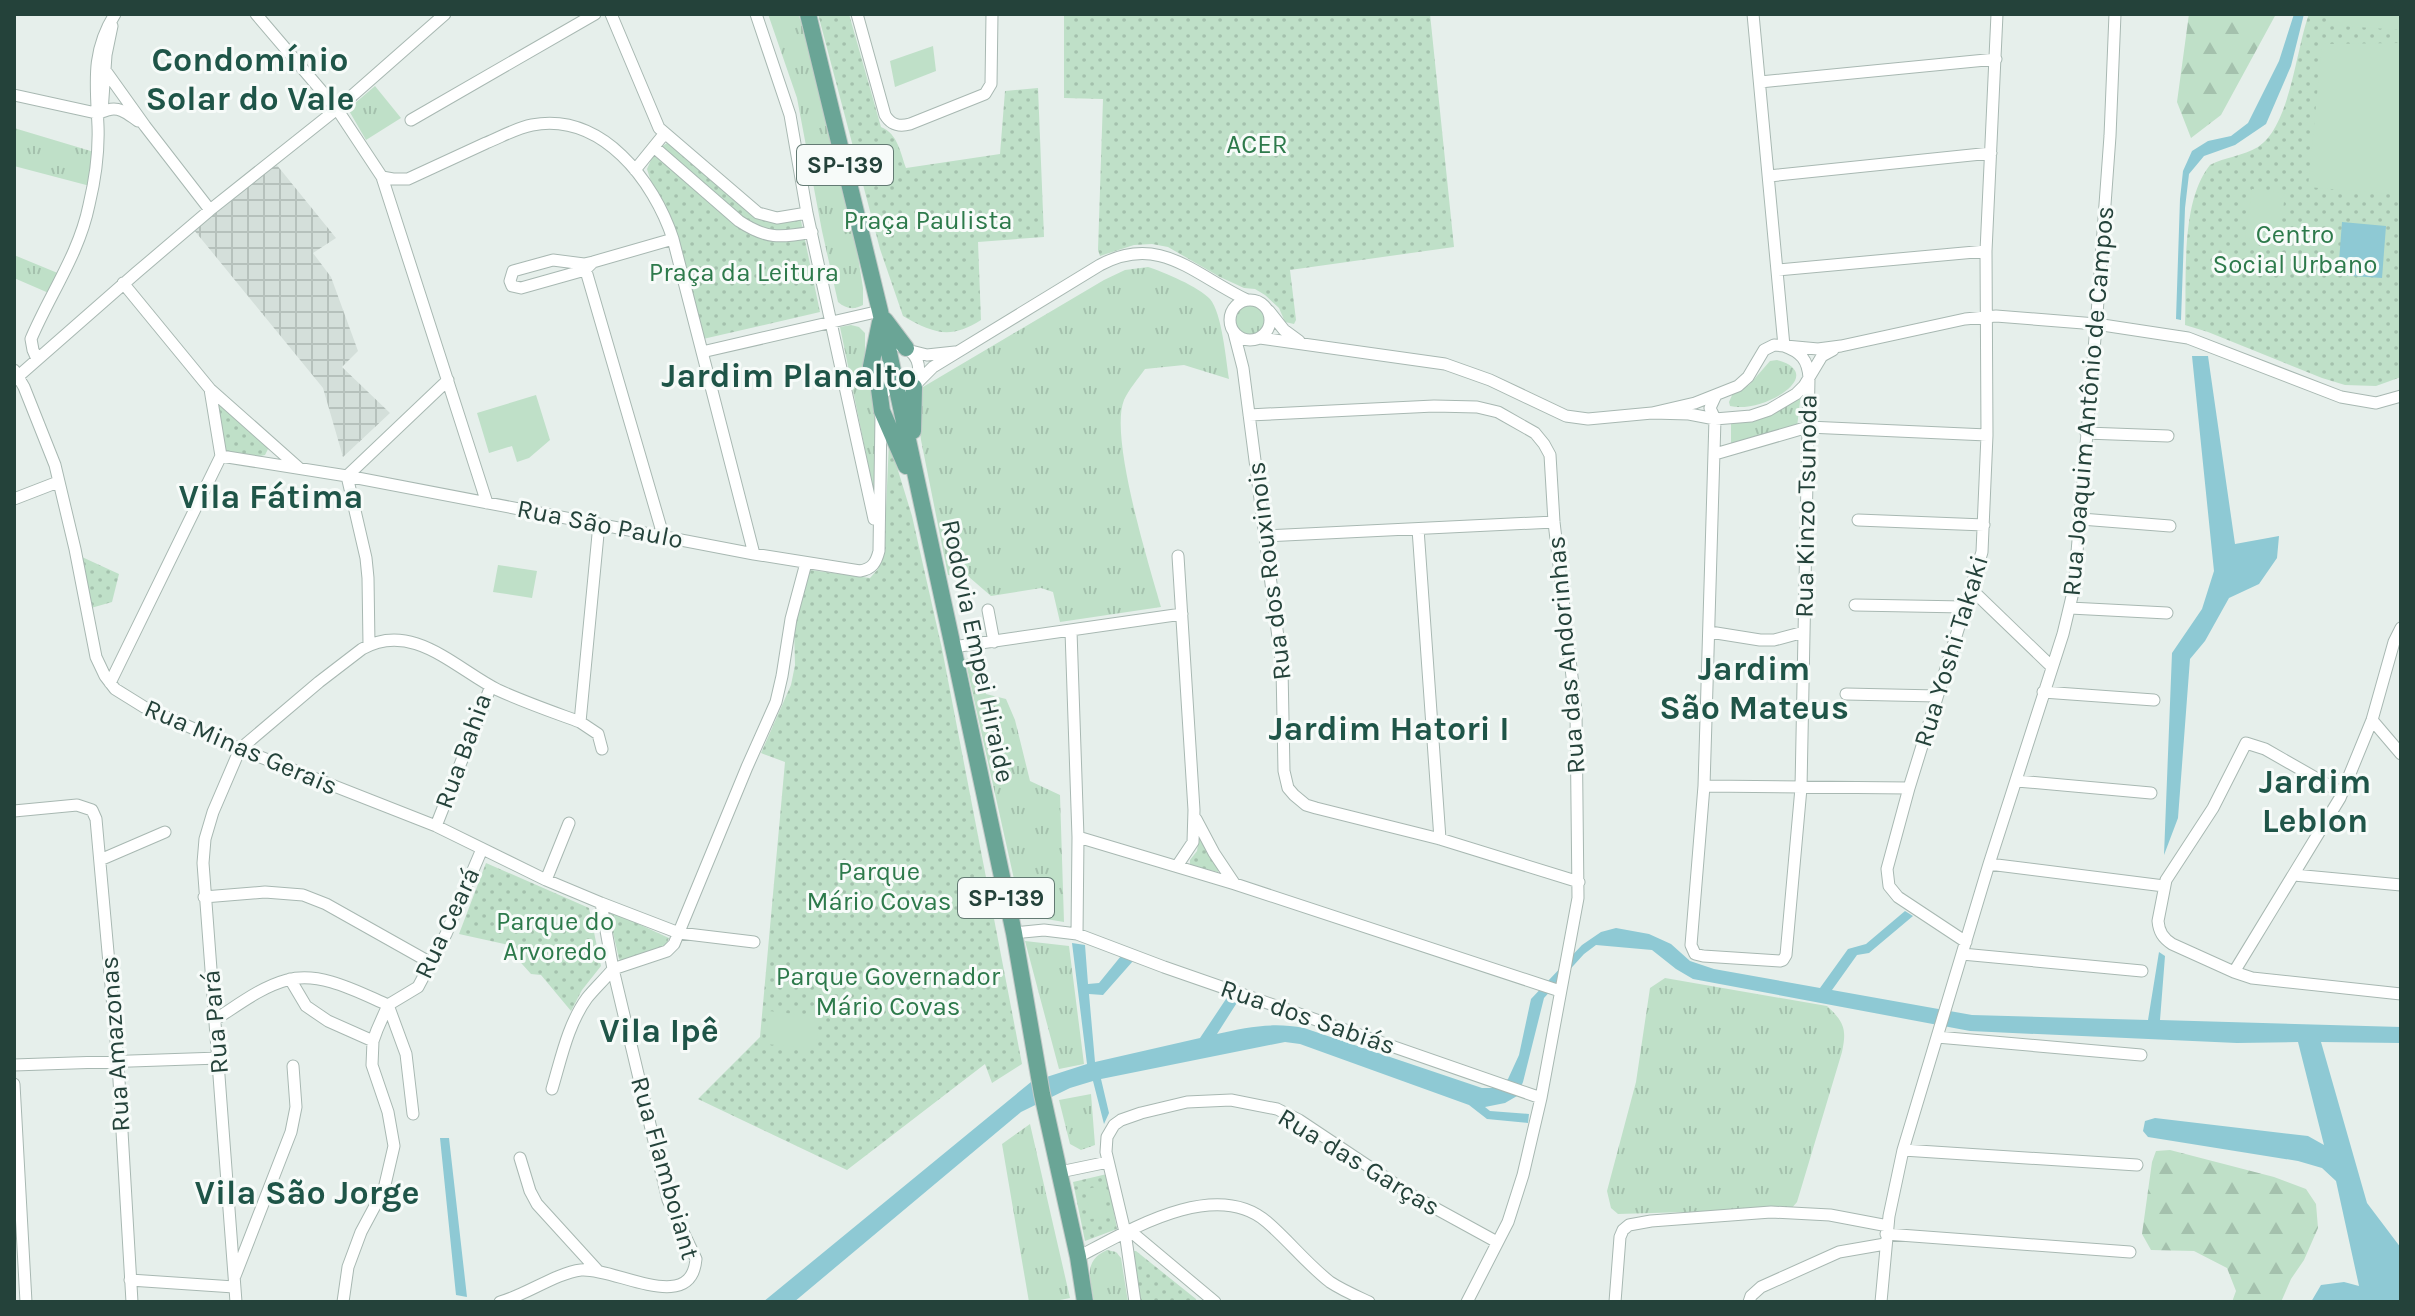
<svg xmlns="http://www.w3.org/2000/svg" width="2415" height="1316" viewBox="0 0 2415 1316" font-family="Karla,sans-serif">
<defs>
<pattern id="industrial-grid" width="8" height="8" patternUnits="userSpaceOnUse" patternTransform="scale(2)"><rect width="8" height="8" fill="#d4dfda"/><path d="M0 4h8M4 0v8" fill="none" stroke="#b6c1bc"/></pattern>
<pattern id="grass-tufts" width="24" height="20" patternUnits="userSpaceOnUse" patternTransform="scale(2)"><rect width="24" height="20" fill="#bfe0c8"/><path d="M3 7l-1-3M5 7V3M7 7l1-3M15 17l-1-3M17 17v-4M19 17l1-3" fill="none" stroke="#a4c1ad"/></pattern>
<pattern id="forest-firs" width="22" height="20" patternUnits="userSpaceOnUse" patternTransform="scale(2)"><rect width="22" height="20" fill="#bfe0c8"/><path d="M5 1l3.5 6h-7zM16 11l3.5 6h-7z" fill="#a4c1ad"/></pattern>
<pattern id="park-dots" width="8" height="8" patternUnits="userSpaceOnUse" patternTransform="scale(2)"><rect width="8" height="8" fill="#bfe0c8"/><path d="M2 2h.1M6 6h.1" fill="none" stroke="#a4c1ad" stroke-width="1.8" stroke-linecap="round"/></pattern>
</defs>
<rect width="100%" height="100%" fill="#e6efeb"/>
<path fill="url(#industrial-grid)" d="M276 164 336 238 313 253 331 277 358 351 342 367 390 413 343 457 323 388 194 230Z"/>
<path fill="url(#grass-tufts)" d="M768 14H798L806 34 854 232 863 288V305C854 310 846 309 838 302L822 231 797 98Z
M375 86 401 118 366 140 348 109Z
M14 128 94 152 90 186 14 166Z
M14 255 60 274 51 294 14 278Z
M1148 267C1164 272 1199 287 1210 299 1222 313 1226 360 1229 379L1184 365 1145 369C1138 379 1129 389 1124 400 1109 437 1149 565 1161 607L1060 622 1053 592 1041 588 991 596 969 577 948 575 921 440 917 410 923 387 1104 280 1125 270Z
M1235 320a15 15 0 1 1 30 0a15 15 0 1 1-30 0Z
M851 325 859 327 865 333V374L874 391 877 411 875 498 840 327Z
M1777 360C1829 374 1763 414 1730 406L1729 402 1733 393 1749 385 1770 361Z
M1801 393 1797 427 1731 447V421Z
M973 658 986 694 1006 699 1015 720 1030 781 1060 795 1064 922 1022 915 965 659Z
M1025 941 1069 946 1084 1064 1059 1069Z
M1665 978 1827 1006C1844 1022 1847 1029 1842 1052L1797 1202 1791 1209 1618 1214 1611 1208 1607 1191 1636 1082 1650 988Z
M1091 1094 1095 1145 1081 1150 1070 1144 1059 1100Z
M1030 1124 1070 1298 1050 1302H1029L1002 1144Z
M1107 1250 1116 1252 1121 1258 1128 1302H1094C1091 1280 1082 1261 1107 1250Z"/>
<path fill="url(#forest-firs)" d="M2189 14H2276L2221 115 2191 138 2177 102Z
M2170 1150 2274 1177 2306 1189 2316 1204 2318 1228 2304 1260 2291 1279 2281 1302H2232L2236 1291 2227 1268 2194 1251 2151 1250 2142 1234 2152 1162 2156 1151Z"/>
<path fill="url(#park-dots)" d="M818 14H849L881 127C898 134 900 152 906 168L1000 154 1005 91 1038 88 1044 237 978 242 981 320C950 340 933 333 903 316L880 249Z
M1064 14H1430L1454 247 1290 270 1296 320 1294 324 1285 322 1279 308 1265 295 1255 289 1244 288 1220 277 1168 247 1152 244 1134 245 1100 256 1098 250 1103 99 1064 98Z
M2309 14H2401V377L2376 386 2345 385 2322 378 2208 332 2185 325C2187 278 2180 202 2210 165 2225 157 2243 156 2258 147 2290 127 2296 49 2309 14Z
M670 141 748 210 800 216 820 312 703 339 669 213 652 185 647 169 655 151Z
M217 398 266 441 268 449 265 455 255 457 226 453Z
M889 441 912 516 942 649 1022 1064 992 1083 985 1064 847 1170 698 1099 760 1037 785 762 761 753 791 685 795 665 794 629 810 570 870 578 878 569 884 554Z
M82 557 119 574 112 602 91 608Z
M1199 838H1203L1219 869 1218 872 1190 865V860L1197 851Z
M486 863 589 908 601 966 582 990 571 1011 541 975 531 974 514 955V946L459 934Z
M608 910 669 938 665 947 621 961 619 959Z
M1107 1174 1117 1229 1085 1241 1073 1182Z
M1132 1251H1136L1196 1299 1197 1302H1139Z"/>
<path fill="#bfe0c8" d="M2333 14H2401V30L2328 25Z
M2401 43V195L2308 187 2322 44Z
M933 46 936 71 895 87 890 61Z
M2252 189 2285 193 2279 243 2245 238Z
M536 395 550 440 529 458 517 462 512 446 489 453 477 413Z
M498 565 537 571 532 598 493 592Z
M769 1011 819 1017 816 1049 766 1044Z
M1102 1186 1107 1217 1090 1219 1086 1189Z"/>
<path fill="#8ec9d4" d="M2294 14H2304L2291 66 2266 124 2235 145 2204 156 2189 174 2185 208 2181 320 2176 319 2180 199 2183 171 2192 151 2208 141 2231 136 2248 123 2279 61Z
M2342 222 2386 226 2382 278 2338 275Z
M2192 356H2208L2235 544 2279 536 2277 558 2259 584 2229 598 2205 641 2190 659 2178 818 2164 855 2172 653 2202 609 2214 571Z
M1905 911 1913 916 1869 953 1857 955 1832 990 1972 1015 2148 1020 2159 952 2165 956 2160 1020 2401 1027V1043L2321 1042 2367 1203 2401 1248V1302H2311L2321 1285 2344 1282 2359 1286 2336 1181 2322 1168 2298 1161 2148 1137 2143 1131 2145 1121 2155 1118 2308 1136 2324 1145 2298 1042 2237 1043 1970 1031 1693 979 1676 969 1652 950 1596 945 1584 954 1544 998 1523 1082 1517 1096 1505 1103 1485 1107 1490 1111 1529 1114 1528 1123 1487 1119 1469 1105 1300 1044 1285 1042 1101 1079 1109 1113 1104 1124 1093 1081 1070 1088 1021 1112 794 1302H763L1031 1082 1087 1064 1072 943 1085 945 1088 984 1099 983 1121 956 1133 961 1103 995 1089 994 1095 1062 1200 1038 1228 996 1238 1001 1217 1034C1247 1027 1273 1022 1304 1028L1482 1088H1495L1508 1079 1519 1055 1531 999 1582 945 1601 932 1616 928 1649 934 1671 944 1690 961 1714 969 1820 988 1848 949 1866 944Z
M440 1138H449L467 1297 456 1295Z"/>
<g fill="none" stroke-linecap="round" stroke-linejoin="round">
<g stroke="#a8b8b2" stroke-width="13">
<path id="street" d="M256 14 337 109 382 177 487 503
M611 14 659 128 758 213 777 218 807 213
M756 14 790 115 807 213 874 519
M857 14 885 115C891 125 899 127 910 124L985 94 991 84 992 14
M1753 14 1784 346
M105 70 145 126 210 210
M1760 82 1996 59
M14 95 96 113C100 113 104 111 108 110 120 106 129 115 138 121
M102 112 106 55 112 26
M411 120 595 14
M654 147 739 221C766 239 780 238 812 232
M635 170 665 133
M1769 176 1991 153
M382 177 393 179H408C434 167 460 155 486 143 501 137 516 128 532 125 602 112 654 181 673 239L754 554
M593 262 585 270 521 288 512 286 510 281 513 271 553 260 584 264 593 262 673 239
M584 264 663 535
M1777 270 1986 251
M123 283 210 389 299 468
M1230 320a20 20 0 1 1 40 0a20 20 0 1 1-40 0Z
M1269 311 1284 330 1299 341
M1234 333 1243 368 1282 668 1284 771 1288 788 1294 795 1306 805 1316 808 1440 839 1579 882
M1260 338 1445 364 1490 380 1566 416 1588 419 1652 413 1689 414 1715 419 1751 416 1769 410 1796 394 1804 386 1822 356 1833 350
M900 346C918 352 922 366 916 383
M911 351 927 355 955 352
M702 352 880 311
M37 359 33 350 31 339C50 294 79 254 89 205 95 180 99 152 98 126 96 83 91 52 115 14
M873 360C870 374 872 386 885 392
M14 370 24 387 55 465 75 549 96 657 105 676 115 689 144 707 240 749 436 826 546 880 601 903 679 933 754 942
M14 380 136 273 210 210 337 109 445 14
M210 389 221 456
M910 390 933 367 1100 265C1160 233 1194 275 1247 300
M1716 395 1710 408 1715 419 1704 786 1691 945 1695 954 1703 956 1780 961 1783 960 1786 955 1801 788 1809 378C1808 360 1801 352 1784 346
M1652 413 1695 403 1738 386 1748 377 1764 350 1774 345 1818 349 1841 346 1965 319 1996 316 2096 324 2188 338 2341 397 2376 403 2401 396
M1249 415 1434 406 1477 407 1498 412 1535 433 1544 444 1550 455 1554 522 1576 711 1578 898 1541 1098 1523 1175 1508 1222 1467 1302
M2086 433 2168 436
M1715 454 1808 427 1987 435
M221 456 347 476 754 554 860 571C872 569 876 563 879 551L881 415
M14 499 58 482
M2081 519 2170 526
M1858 520 1984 525
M599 524 580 722 598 734 602 749
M1418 529 1440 839
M1265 536 1554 522
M1971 589 2052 667
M1855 605 1964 607
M2070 608 2167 613
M988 610 994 642
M1071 631 1078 837 1077 934
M1710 632 1760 640H1774L1804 632
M369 645 368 578 366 558 347 476 448 380
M953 647 1182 614
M110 683 221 456
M2043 692 2154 700
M1846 694 1937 696
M2372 720 2401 754
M2017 781 2151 793
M1704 786 1909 788
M2342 793 2265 749 2246 743 2213 808 2166 880 2158 921C2159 932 2163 938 2172 944L2234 972 2252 978 2401 994
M14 811 77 805 92 810 96 819 118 1063 132 1302
M1196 819 1214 853 1234 883
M436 826 491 686
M1078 837 1235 884 1560 991
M100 860 165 832
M1989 864 2164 886
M1177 866 1193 842 1194 810 1178 556
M2294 875 2401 885
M546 880 569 823
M204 897 265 892 303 895 326 904 431 963
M1014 933 1044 930 1077 934 1164 967 1541 1098
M1966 942 1898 897 1889 886 1887 869 1909 788 1982 552 1987 435 1986 251 1997 14
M1962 954 2142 971
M613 969 667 951 674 944 747 767 776 702 782 676 791 619 806 563
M2234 972 2340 798 2372 720 2394 642 2401 628
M290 979 306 1006 328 1021 373 1041
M216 1019C238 1005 261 987 287 980 321 971 358 992 388 1005L406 1054 413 1114
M1937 1037 2141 1055
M14 1065 219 1058
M14 1084 26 1302
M552 1089C561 1059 568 1024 587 998 595 988 605 979 613 969
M1903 1150 2137 1165
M520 1158 530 1191 537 1204 598 1271
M1060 1172 1108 1162
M1129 1230 1215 1302
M1886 1234 2130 1252
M1078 1257C1128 1231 1215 1177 1267 1222 1289 1241 1307 1264 1330 1282 1342 1290 1356 1296 1369 1302
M235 1276 291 1132 296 1107 293 1066
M130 1280 234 1287
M236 1302 203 863 205 839 213 812 240 749 319 682 362 649C412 620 456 669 498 690 524 702 553 712 580 722
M343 1302 348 1267 361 1232 384 1189 394 1146 388 1112 372 1065 373 1041 377 1030 388 1005 418 987 446 934 482 849
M500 1302C526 1295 556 1273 581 1270 615 1267 691 1316 696 1259L668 1200 613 969 601 903
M1135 1302 1125 1232 1106 1152 1107 1137 1114 1125 1121 1120 1141 1113 1187 1102 1231 1100 1277 1109 1299 1120 1413 1196 1497 1242
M1615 1302 1620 1237 1623 1230 1629 1225 1651 1221 1771 1212 1830 1215 1888 1226
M1749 1302 1751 1296 1761 1287 1839 1252 1885 1244
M1881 1302 1889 1216 1903 1150 1989 864 2063 634 2074 588 2097 314 2110 136 2115 14"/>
</g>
<g stroke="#c2cac8" stroke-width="18">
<path id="primary" d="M808 14 880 311 953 647 1014 933 1042 1094 1078 1257 1085 1302
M885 320 906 348
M871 366 880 322
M879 389 882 411 906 466
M913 431 914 387"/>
</g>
<use href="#street" stroke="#fff" stroke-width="11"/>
<use href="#primary" stroke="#6aa596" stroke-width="16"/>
</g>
<g text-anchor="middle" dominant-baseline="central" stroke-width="6" stroke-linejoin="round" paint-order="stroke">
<g fill="#f7fbf9" stroke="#637a73" stroke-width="2">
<rect x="797" y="145" width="96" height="40" rx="6"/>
<rect x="958" y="878" width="96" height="40" rx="6"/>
</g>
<g font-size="24" font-weight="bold" fill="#24423a">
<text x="845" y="165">SP-139</text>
<text x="1006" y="898">SP-139</text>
</g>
<g font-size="26" fill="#2d7a4b" stroke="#f7fbf9">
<text x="1257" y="144">ACER</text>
<text x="928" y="220">Praça Paulista</text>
<text x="2295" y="234">Centro<tspan x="2295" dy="30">Social Urbano</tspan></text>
<text x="744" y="272">Praça da Leitura</text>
<text x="879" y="871">Parque<tspan x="879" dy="30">Mário Covas</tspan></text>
<text x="555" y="921">Parque do<tspan x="555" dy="30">Arvoredo</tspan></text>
<text x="888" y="976">Parque Governador<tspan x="888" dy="30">Mário Covas</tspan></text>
</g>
<g font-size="26" fill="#24423a" stroke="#f7fbf9">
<text transform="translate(2088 401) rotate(-85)">Rua Joaquim Antônio de Campos</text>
<text transform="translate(1806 506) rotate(-89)">Rua Kinzo Tsunoda</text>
<text transform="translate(600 524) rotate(11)">Rua São Paulo</text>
<text transform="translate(1269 571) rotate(-97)">Rua dos Rouxinois</text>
<text transform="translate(978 651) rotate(78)">Rodovia Empei Hiraide</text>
<text transform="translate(1951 651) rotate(-73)">Rua Yoshi Takaki</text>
<text transform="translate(1566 655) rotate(-95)">Rua das Andorinhas</text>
<text transform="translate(241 747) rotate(23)">Rua Minas Gerais</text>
<text transform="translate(463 751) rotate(-70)">Rua Bahia</text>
<text transform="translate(447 923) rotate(-65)">Rua Ceará</text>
<text transform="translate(1308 1017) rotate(19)">Rua dos Sabiás</text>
<text transform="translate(215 1022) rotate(-95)">Rua Pará</text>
<text transform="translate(115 1044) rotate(-94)">Rua Amazonas</text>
<text transform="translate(1359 1162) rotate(31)">Rua das Garças</text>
<text transform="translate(665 1168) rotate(74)">Rua Flamboiant</text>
</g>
<g font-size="34" font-weight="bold" fill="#1f5548" stroke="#f7fbf9">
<text x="250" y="60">Condomínio<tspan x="250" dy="39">Solar do Vale</tspan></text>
<text x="789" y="376">Jardim Planalto</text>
<text x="271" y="497">Vila Fátima</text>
<text x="1754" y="669">Jardim<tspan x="1754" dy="39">São Mateus</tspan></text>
<text x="1389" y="729">Jardim Hatori I</text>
<text x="2315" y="782">Jardim<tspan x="2315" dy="39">Leblon</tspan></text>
<text x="659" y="1031">Vila Ipê</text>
<text x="307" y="1193">Vila São Jorge</text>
</g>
</g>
<rect width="2415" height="1316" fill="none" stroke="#24423a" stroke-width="32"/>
</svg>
